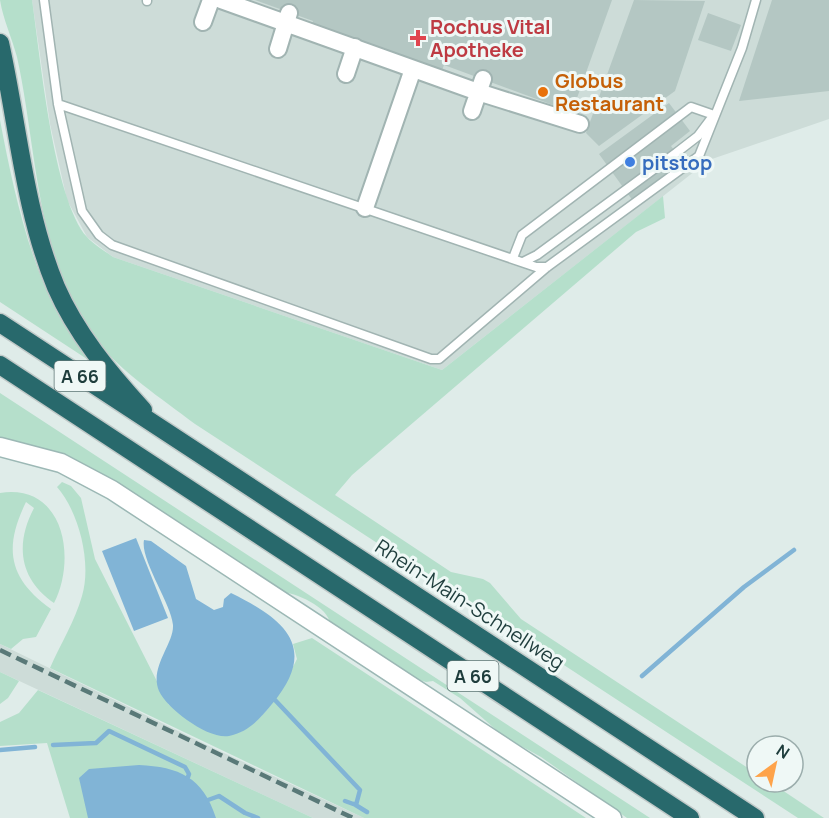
<svg xmlns="http://www.w3.org/2000/svg" width="829" height="818" viewBox="0 0 829 818" font-family="Manrope,sans-serif">
<rect width="100%" height="100%" fill="#dfece9"/>
<path fill="#cddcd8" d="M32 0H829V119L709 160 442 370 113 257 87 237 67 200 50 124Z
M0 644 211 747 364 818H313L0 672Z"/>
<path fill="#b5dfcb" d="M0 0H32C40 54 53 199 87 237 94 245 105 251 113 257L442 370 663 196 665 218 636 232 352 475 335 495 451 572 483 579 490 583 521 619 757 774V782H770L824 818H798L195 424C161 398 122 373 95 339 36 263 37 147 17 57 12 38 3 19 0 0Z
M0 120C11 178 25 245 51 300 61 322 76 342 90 361L0 302Z
M0 393 650 818H627L541 757 503 736 460 698 433 681 426 682 413 678 330 624C329 607 295 592 280 592L143 502 0 439Z
M62 482 71 486 81 498 95 559 169 705 240 732C270 716 282 688 297 659L293 644 312 638 586 818H364L50 668C60 645 75 621 82 596 92 563 79 512 57 487Z
M0 493C64 483 77 558 54 603 19 579 15 544 34 508L26 502C3 549 9 579 51 609L36 637 23 639 11 649 0 644Z
M0 672 19 681 8 698 0 704Z
M38 690 313 818H70L47 743 0 746V722L19 713Z"/>
<path fill="#81b4d6" d="M136 538 168 618 134 631 102 551Z
M144 540 151 541 186 566 196 599 214 610 223 607 224 599 231 593C286 620 319 648 272 704 260 719 248 732 229 736 209 740 167 709 159 691 149 667 174 644 173 625 171 603 140 560 144 540Z
M139 765C179 767 203 777 216 818H88L79 778 89 769Z"/>
<g fill="none" stroke-linecap="round" stroke-linejoin="round">
<path stroke="#81b4d6" stroke-width="4.5" d="M642 676 744 587 794 550
M275 700 360 790 356 805 345 801
M53 745 96 743 109 731 185 767 189 774 188 777
M0 750 35 747
M208 800 219 796 245 813 258 818
M354 804 367 812"/>
</g>
<path fill="#b4c7c3" d="M255 0H612L572 112 444 65 441 73 311 27 313 21Z
M634 0 705 1 675 91 599 146 586 133Z
M772 0H829V91L739 101Z
M708 13 741 25 731 51 698 40Z
M669 103 690 131 671 146 684 164 633 201 599 154Z"/>
<g fill="none" stroke-linecap="round" stroke-linejoin="round">
<g stroke="#a1b4b2" stroke-width="11">
<path id="lane" d="M44 0 58 104 82 211 99 235 112 245 431 359H439L547 267 699 156 742 48 756 0
M147 1V0
M58 104 536 267H547
M513 258 522 235 691 107 714 115
M523 262 537 255 676 153 698 136 710 120"/>
</g>
<g stroke="#a1b4b2" stroke-width="20">
<path id="street" d="M221 0 478 92 580 124
M203 22 211 0
M278 49 289 13
M346 74 355 47
M472 111 483 79
M365 208 413 69"/>
</g>
<g stroke="#9cb8b5" stroke-width="21">
<path id="secondary" d="M0 447 61 463 112 490 612 818"/>
</g>
<g stroke="#c0c9c8" stroke-width="21">
<path id="highway" d="M0 43C18 124 24 210 56 287 76 333 109 373 143 410
M0 323 755 818
M0 365 690 818"/>
</g>
<use href="#lane" stroke="#fff" stroke-width="8"/>
<use href="#street" stroke="#fff" stroke-width="16"/>
<use href="#secondary" stroke="#fff" stroke-width="18"/>
<use href="#highway" stroke="#28696c" stroke-width="18"/>
<path stroke="#597978" stroke-width="4.5" stroke-dasharray="12 6" stroke-linecap="butt" d="M0 650 353 818"/>
</g>
<path fill="#e0444e" stroke="#eff8f6" stroke-width="2" d="M415 29h6v6h6v6h-6v6h-6v-6h-6v-6h6z"/>
<circle fill="#e8710a" stroke="#eff8f6" stroke-width="2" cx="543" cy="92" r="6"/>
<circle fill="#3f7fe0" stroke="#eff8f6" stroke-width="2" cx="630" cy="162" r="6"/>
<g text-anchor="middle" dominant-baseline="central" stroke-width="6" stroke-linejoin="round" paint-order="stroke">
<g fill="#eff8f6" stroke="#5d7574" stroke-width="1.5">
<rect x="54.5" y="361" width="51" height="30" rx="4.5"/>
<rect x="447.5" y="661" width="51" height="30" rx="4.5"/>
</g>
<g font-size="18" font-weight="bold" fill="#1e3d3c">
<text x="80" y="376">A 66</text>
<text x="473" y="676">A 66</text>
</g>
<g font-size="20" font-weight="bold" fill="#be3a42" stroke="#eff8f6" text-anchor="start">
<text x="430" y="26">Rochus Vital<tspan x="430" dy="23">Apotheke</tspan></text>
</g>
<g font-size="20" font-weight="bold" fill="#c56008" stroke="#eff8f6" text-anchor="start">
<text x="555" y="80">Globus<tspan x="555" dy="23">Restaurant</tspan></text>
</g>
<g font-size="20" font-weight="bold" fill="#366cbe" stroke="#eff8f6" text-anchor="start">
<text x="642" y="162">pitstop</text>
</g>
<g font-size="20" fill="#1e3d3c" stroke="#eff8f6">
<text transform="translate(470 604) rotate(33)">Rhein-Main-Schnellweg</text>
</g>
</g>
<g transform="translate(775 764) rotate(33)"><circle r="28" fill="#eff8f6" stroke="#9badac" stroke-width="1.5"/>
<path d="M0-4.5L10 22L0 15L-10 22Z" fill="#fea34a"/>
<text y="-9" font-size="16" font-weight="bold" text-anchor="middle" fill="#1e3d3c">N</text>
</g>
</svg>
